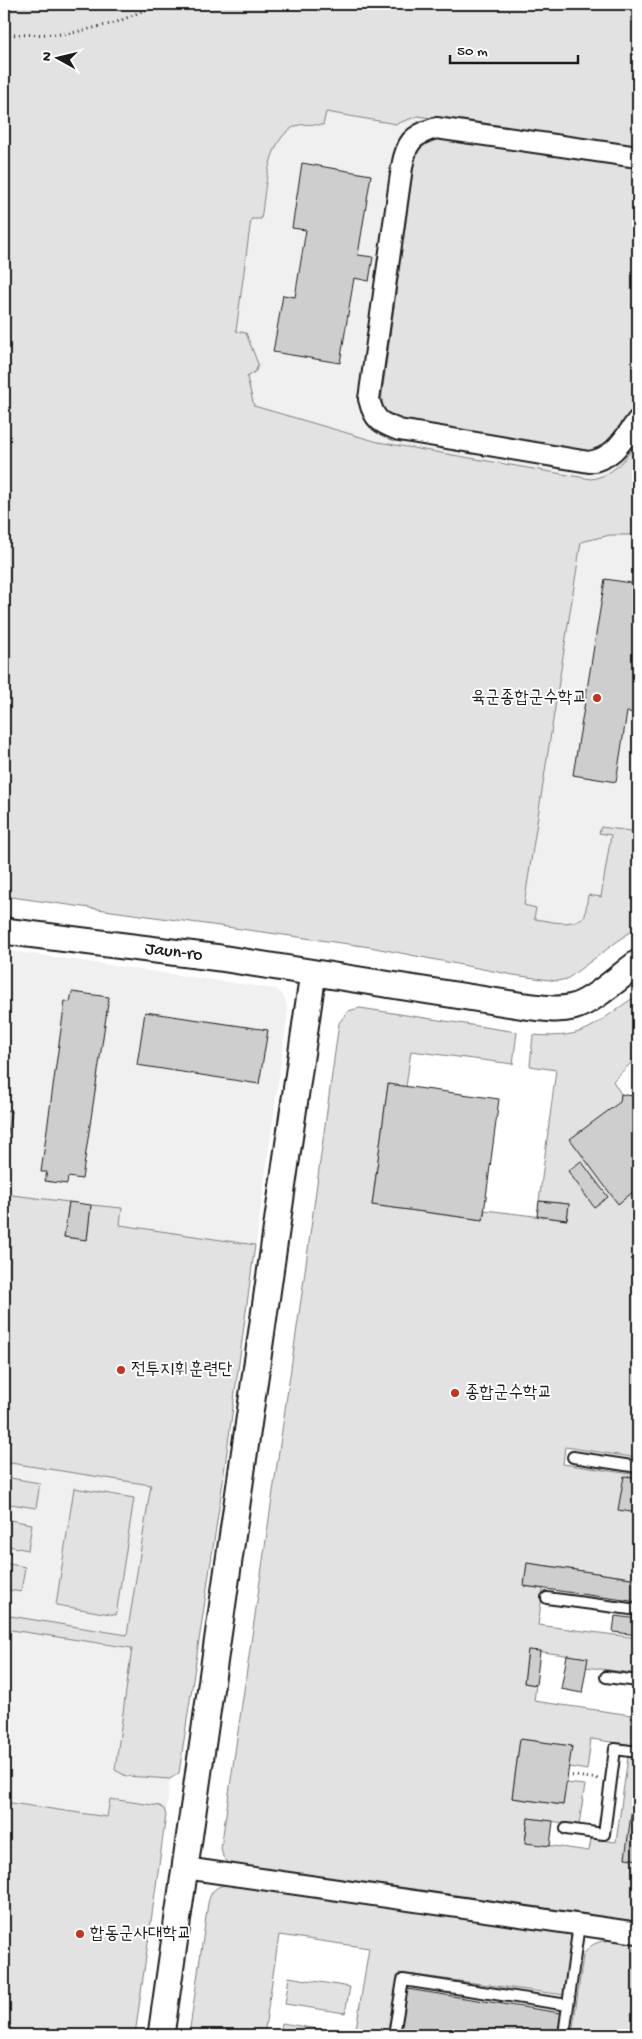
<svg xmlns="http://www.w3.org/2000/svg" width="642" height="2039" viewBox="0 0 642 2039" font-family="'Gochi Hand','Poor Story',sans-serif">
<rect width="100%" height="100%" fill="#fff"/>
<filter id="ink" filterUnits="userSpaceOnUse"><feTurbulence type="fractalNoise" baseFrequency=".02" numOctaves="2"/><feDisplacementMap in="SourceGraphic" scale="10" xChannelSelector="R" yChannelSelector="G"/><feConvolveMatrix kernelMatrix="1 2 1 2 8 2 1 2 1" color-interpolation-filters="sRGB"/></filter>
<g filter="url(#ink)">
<path fill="#f0f0f0" d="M325 111 396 124 418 116 638 151V926L567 979 557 981 513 975 531 854 378 442 254 406 236 332 251 218 261 219 271 157 282 135 297 125H323Z
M4 950 276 989 283 995 286 1002 288 1012 221 1495 179 1773 170 1779 166 1815 164 1809 111 1799 107 1817 4 1802Z"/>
<path fill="#e2e2e2" stroke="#7f7f7f" d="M4 4H638V151L418 116 396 124 326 112 323 125C315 125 303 123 296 126 266 139 266 191 261 219H251L236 331 246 333 258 364 256 371 247 377 254 406 378 442 591 479C613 476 625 459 638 442V535H610L581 542 524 905 536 908 534 919C552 921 570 928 585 916L588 895 601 897 611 835 599 833 601 827 638 832V926L567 979 557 981 513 975 370 947 4 896Z
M429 136 638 162V404L606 445 599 451H581L395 419C384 413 381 406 382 393L415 156 419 147Z
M638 995V1026L632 1062 613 1081 621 1094 619 1203 638 1188V1458L565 1447 563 1464 638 1475V1579L527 1563 524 1586 543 1589 538 1625 638 1638V1674L586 1667 587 1658 528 1650 524 1683 536 1685 534 1701 638 1716V1746L591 1739 587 1770 569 1767 571 1746 520 1739 512 1798 563 1805 566 1783 585 1785 579 1825 528 1818 525 1842 589 1851 591 1839 616 1842 628 1757 638 1758V1925L230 1864 223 1857 221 1848 302 1293 339 1023 348 1011 360 1008 517 1032 513 1064 411 1051 406 1087 388 1085 372 1205 483 1220 485 1210 567 1220 569 1204 539 1201 556 1070 530 1066 533 1035C591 1040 594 1022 638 995Z
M4 1194 69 1202 64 1237 87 1240 91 1205 122 1208 120 1225 255 1245 221 1495 179 1773 170 1779 126 1776 115 1770 132 1648 4 1629V1615L127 1635 151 1485 4 1462Z
M4 1477 40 1483 36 1508 4 1503Z
M74 1488 134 1498 116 1615 56 1605Z
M4 1519 32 1524 28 1550 4 1545Z
M4 1563 25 1567 21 1592 4 1589Z
M110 1799 160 1806 164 1809 166 1815 135 2035H4V1802L107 1817Z
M229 1884 573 1932 564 1995 399 1973 390 2035H355L369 1948 279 1935 264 2035H189L208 1903C211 1890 216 1886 229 1884Z
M617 1940 638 1943V2027H636L634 2035H572L583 1956C591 1941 601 1941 617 1940Z
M289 1977 350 1987 345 2013 285 2004Z
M282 2023 342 2033V2035H280Z"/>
<path fill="#cecece" stroke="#1c1c1c" d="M302 163 371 175 358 255 373 257 369 281 354 278 340 363 273 352 283 295 295 297 306 230 292 228Z
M605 579 638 584V645L636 661 638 662V707L637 713 627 712 616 782 573 775Z
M72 992 109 997 82 1179 68 1177 67 1184 45 1181 47 1172H41L65 1001 70 1002Z
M145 1012 268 1030 259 1084 137 1065Z
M388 1084 499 1099 483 1220 372 1205Z
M621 1094 638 1097V1188L618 1204 570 1139 620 1102Z
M4 1110 11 1111 5 1151H4Z
M581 1161 608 1197 594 1207 568 1171Z
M539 1201 569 1204 567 1220 537 1216Z
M69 1202 91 1205 87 1240 64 1237Z
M624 1476 638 1478V1513L618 1510Z
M527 1563 638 1579V1602L524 1586Z
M615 1616 638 1619V1635L613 1632Z
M528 1650 540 1651 536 1685 524 1683Z
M567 1655 588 1658 582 1693 561 1689Z
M520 1739 572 1746 563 1805 512 1798Z
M636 1779 638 1780V1860L625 1858Z
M528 1818 553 1821 550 1846 525 1843Z
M407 1989 561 2013 558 2035H400Z"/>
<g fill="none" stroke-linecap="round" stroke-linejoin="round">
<g stroke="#1c1c1c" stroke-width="14">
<path id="service" d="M573 1457 638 1467
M547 1598 638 1610
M606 1677 638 1681
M566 1829 604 1834 615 1749 638 1752
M394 2035 403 1980 568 2005
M564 2035 579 1924"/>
</g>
<g stroke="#1c1c1c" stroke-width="24">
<path id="minor" d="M638 157 436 128C412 135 406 143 402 167L369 399C374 420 380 423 399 430L589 462C615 458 623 439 638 420
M185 1868 638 1933"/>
</g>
<g stroke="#1c1c1c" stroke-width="29">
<g id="tertiary">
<path id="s1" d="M4 931 220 958 525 1006C541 1008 558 1011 573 1007 594 1001 620 976 638 963"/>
<path d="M161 2035 313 973"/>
</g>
</g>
<path stroke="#1c1c1c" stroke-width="3" stroke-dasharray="1 4" stroke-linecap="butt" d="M4 35 67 34 115 23 158 4
M632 1096 638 1053
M567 1775 599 1779"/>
<use href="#service" stroke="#fff" stroke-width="10"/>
<use href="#minor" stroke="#fff" stroke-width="20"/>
<use href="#tertiary" stroke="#fff" stroke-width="25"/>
</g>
</g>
<g fill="#c8321e" stroke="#fff" stroke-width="2">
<circle cx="597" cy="698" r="5"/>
<circle cx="121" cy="1370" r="5"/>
<circle cx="455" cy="1393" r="5"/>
<circle cx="80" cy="1934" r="5"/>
</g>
<g text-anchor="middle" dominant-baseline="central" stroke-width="4" stroke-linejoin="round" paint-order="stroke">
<g font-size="18" fill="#1c1c1c" stroke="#fff" text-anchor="start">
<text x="587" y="698" text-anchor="end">육군종합군수학교</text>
<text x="131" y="1370">전투지휘훈련단</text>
<text x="465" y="1393">종합군수학교</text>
<text x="90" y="1934">합동군사대학교</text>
</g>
<g font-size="18" fill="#1c1c1c" stroke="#fff">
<text stroke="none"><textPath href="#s1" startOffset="171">Jaun-ro</textPath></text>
</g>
</g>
<rect width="642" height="2039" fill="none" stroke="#fff" stroke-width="20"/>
<rect x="10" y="10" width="622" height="2019" fill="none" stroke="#1c1c1c" stroke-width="2" filter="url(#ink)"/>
<g transform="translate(58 58) rotate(278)" stroke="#ffffff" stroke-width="4" paint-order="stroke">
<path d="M0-4L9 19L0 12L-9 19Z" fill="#1c1c1c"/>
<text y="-8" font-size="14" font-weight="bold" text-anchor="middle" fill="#1c1c1c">N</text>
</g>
<path d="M450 55v8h128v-8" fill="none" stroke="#1c1c1c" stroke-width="2.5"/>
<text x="457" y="55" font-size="15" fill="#1c1c1c" stroke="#ffffff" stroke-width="4" paint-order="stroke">50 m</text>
</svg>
